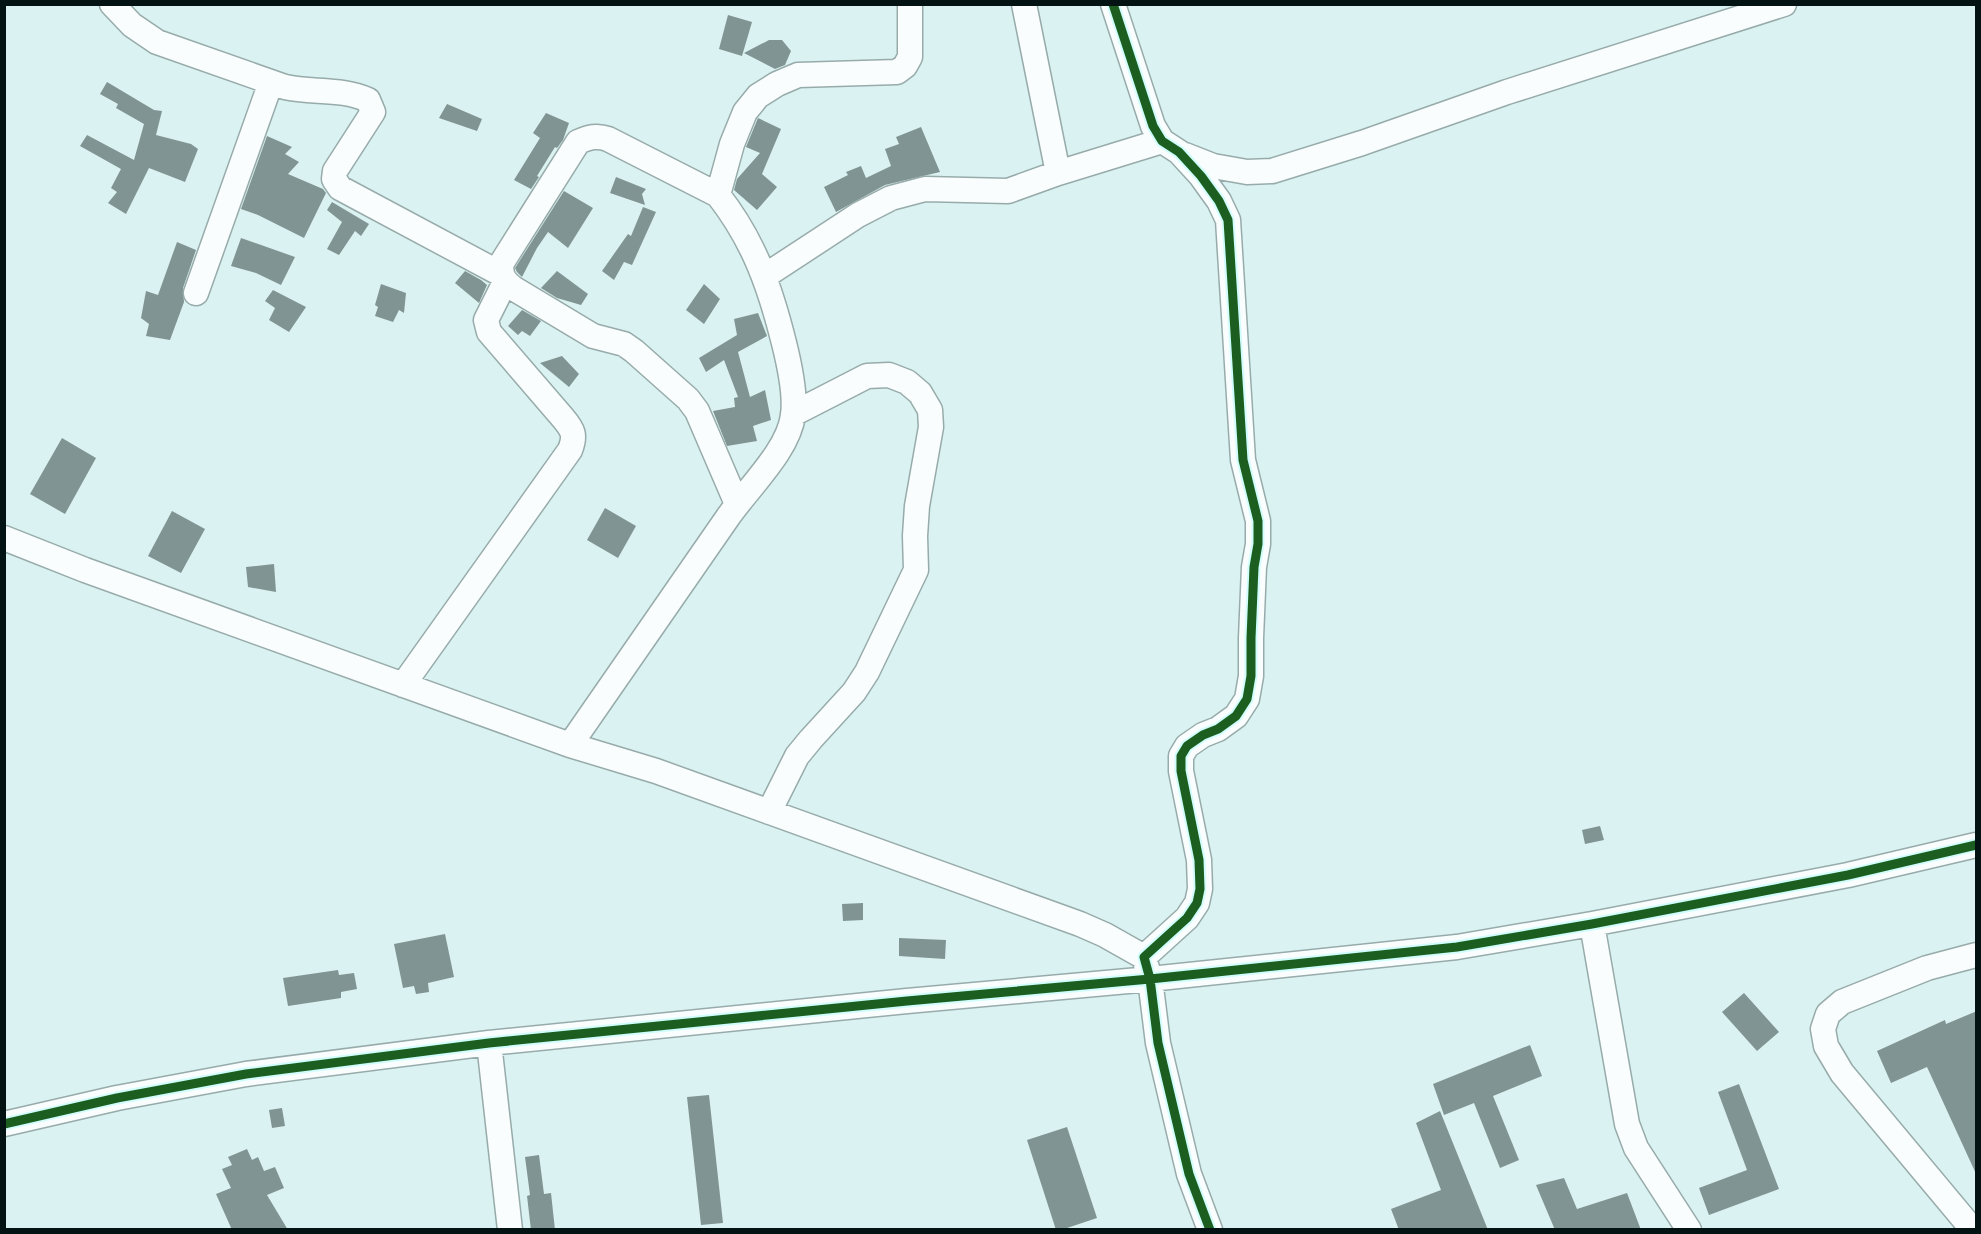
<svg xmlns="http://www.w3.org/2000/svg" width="1981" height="1234" viewBox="0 0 1981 1234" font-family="'Noto Serif',serif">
<rect width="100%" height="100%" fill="#daf2f1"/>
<path fill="#819494" d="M728 15 752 22 742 56 719 49Z
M769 40H782L791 51 785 65 775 69 744 53Z
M107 82 154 110 162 111 156 135 191 144 198 149 185 182 149 168 126 214 108 203 117 192 111 188 121 169 80 146 87 135 134 160 144 124 116 108 118 104 100 94Z
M447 104 482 119 477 131 439 118Z
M546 113 569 123 563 140 557 148 555 147 537 176 539 177 531 189 514 180 540 138 533 133Z
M758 118 781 129 762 174 777 187 757 210 734 190 737 179 760 153 746 147Z
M921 127 940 172 885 185 836 212 824 187 848 175 846 172 861 166 866 178 891 166 885 149 899 144 896 137Z
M267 136 292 147 285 154 299 162 288 174 323 189 326 193 304 238 258 215 241 209Z
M616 177 646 189 642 194 645 205 610 193Z
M564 191 593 208 568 248 548 232 537 248 522 277 517 272 515 268Z
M332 202 369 224 361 236 355 231 339 255 327 249 342 222 327 210Z
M643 207 656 212 632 265 624 262 614 280 602 271 628 234 631 236Z
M241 238 295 257 281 285 256 273 231 266Z
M177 242 196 250 183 288 184 302 170 340 146 336 149 324 141 318 146 291 158 295Z
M465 271 481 280 487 285 479 303 455 283Z
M557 271 588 294 581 305 557 298 541 288Z
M381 284 406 293 404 313 399 310 393 322 375 316 378 307 375 305Z
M704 284 720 299 704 324 686 310Z
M273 290 306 307 289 332 269 320 275 308 265 301Z
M522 310 541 321 530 336 522 331 518 335 508 326Z
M758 313 767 336 738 352 750 397 765 390 771 420 753 426 757 441 727 446 713 411 735 407 734 398 738 397 724 360 706 372 699 358 737 335 734 319Z
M562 356 579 374 569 387 540 363Z
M62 438 96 458 65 514 30 494Z
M605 508 636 526 618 558 587 540Z
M172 511 205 529 181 573 148 556Z
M274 564 276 592 248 587 246 567Z
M1600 826 1604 840 1585 844 1582 830Z
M863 903V920L843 921 842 904Z
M445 934 454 977 428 983 429 992 416 994 414 986 403 988 394 944Z
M899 938 946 940 945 959 899 956Z
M338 970 339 975 354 973 357 989 341 992V998L288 1006 283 978Z
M1744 993 1779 1032 1757 1051 1722 1012Z
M1977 1011V1176L1927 1067 1891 1083 1877 1051 1945 1020 1946 1024Z
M1530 1045 1542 1076 1493 1096 1519 1160 1500 1168 1474 1103 1444 1115 1433 1084Z
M1739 1084 1779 1189 1709 1215 1699 1188 1747 1170 1718 1092Z
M709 1095 723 1223 701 1225 687 1097Z
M282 1108 285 1126 272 1128 269 1110Z
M1440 1111 1488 1230H1399L1391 1209 1441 1190 1416 1123Z
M1067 1127 1097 1218 1061 1230H1056L1027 1140Z
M247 1149 252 1160 258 1157 264 1171 275 1167 284 1188 267 1195 288 1230H232L216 1194 231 1188 222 1169 232 1165 228 1157Z
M539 1155 544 1194 551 1193 555 1230H531L527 1196 530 1195 525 1157Z
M1564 1178 1577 1209 1627 1193 1641 1230H1555L1536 1185Z"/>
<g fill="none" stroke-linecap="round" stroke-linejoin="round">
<g stroke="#98abab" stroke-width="27">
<path id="minor" d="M112 4 132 25 157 42 285 87C312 93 343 88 368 100L373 112 335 171 334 179 340 188 501 274
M1024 4 1058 173
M1113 4 1153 126 1162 141 1179 152 1201 176 1219 201 1228 220 1243 460 1258 521V544L1254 567 1251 638V676L1247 699 1236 716 1218 729 1203 735 1187 746 1181 756V771L1199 860 1200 889 1197 903 1187 918 1144 957 1150 979 1158 1043 1189 1174 1210 1230
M1185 155 1213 166 1247 172 1272 171 1362 143 1507 92 1784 4
M718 195 608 139C597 135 589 137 578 142L501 264C501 276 504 281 513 288L593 336 624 344 634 351 688 399 697 411 737 504
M765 276 858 215 891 198 925 189 1008 191 1058 173 1162 141
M196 293 271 82
M4 538 85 570 570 745 656 771 1080 924 1105 935 1144 957
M403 685 570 450C576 435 573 430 563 418L489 332 486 320 505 282
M570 745C622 669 675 593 728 517 748 488 789 450 793 415 796 394 789 363 784 343 770 287 754 241 718 195L732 144 745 112 758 96 777 84 798 75 897 72 905 66 910 57V4
M769 812 797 756 811 739 854 692 867 672 916 570 915 536 917 506 931 427 930 410 920 393 907 382 889 375 867 376 793 414
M1592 924 1627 1124 1636 1148 1689 1230
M489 1043 510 1230
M4 1124 117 1098 246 1074 489 1043 907 1001 1150 979 1457 947 1592 924 1848 875 1976 845
M1973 1230 1842 1073 1826 1046 1823 1029 1828 1014 1842 1002 1927 968 1976 955"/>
</g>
<use href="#minor" stroke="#f9fdfd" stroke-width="24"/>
<g stroke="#d0fcfb" stroke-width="13">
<path id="cycleway" d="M1113 4 1153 126 1162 141 1179 152 1201 176 1219 201 1228 220 1243 460 1258 521V544L1254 567 1251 638V676L1247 699 1236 716 1218 729 1203 735 1187 746 1181 756V771L1199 860 1200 889 1197 903 1187 918 1144 957 1150 979 1158 1043 1189 1174 1210 1230
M4 1124 117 1098 246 1074 489 1043 907 1001 1150 979 1457 947 1592 924 1848 875 1976 845"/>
</g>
<use href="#cycleway" stroke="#1b5e20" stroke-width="9"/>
</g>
<rect width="1981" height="1234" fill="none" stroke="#031213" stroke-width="12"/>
</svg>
